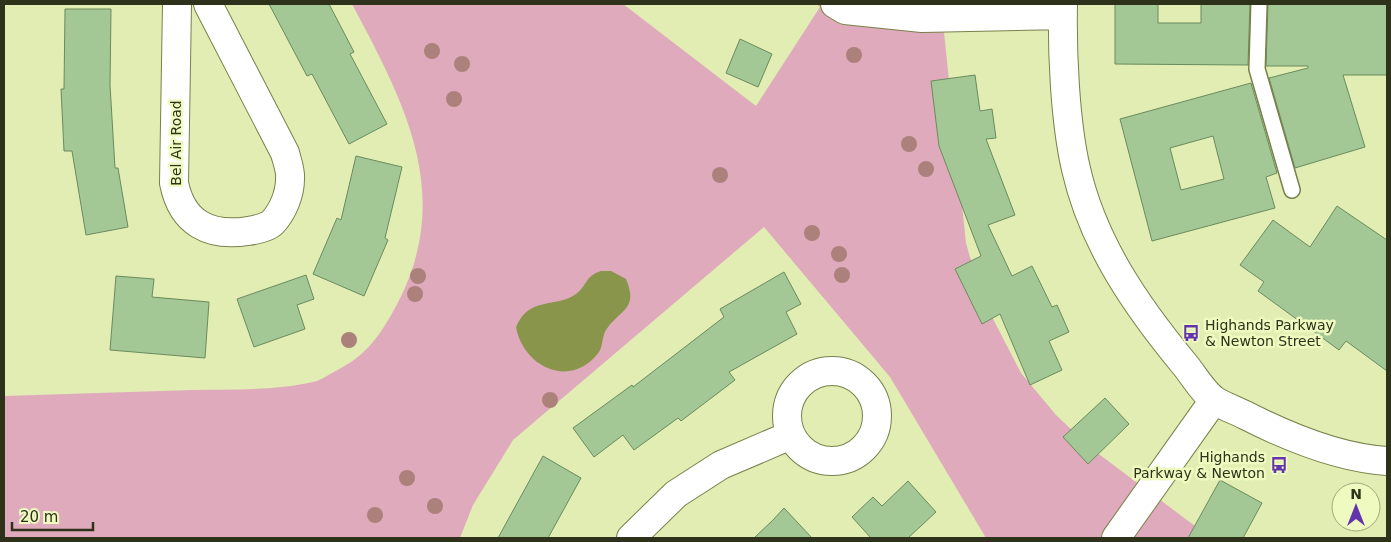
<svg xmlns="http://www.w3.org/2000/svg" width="1391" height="542" viewBox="0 0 1391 542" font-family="'DejaVu Sans',sans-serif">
<rect width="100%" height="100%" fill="#e1edb2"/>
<path fill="#dfaabc" d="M352 4H623L756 106 820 7 817 4H941L966 243 977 282 991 315 1021 373 1056 415 1092 449 1211 538H986L890 377 764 227 513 440 473 505 460 538H4V396C67 394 130 392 193 390 232 389 274 391 313 382 319 381 325 377 330 374 358 360 370 349 387 322 459 205 409 111 352 4Z"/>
<path fill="#89954b" d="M601 271H611L626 279C639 310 620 309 606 330 602 336 603 346 599 352 571 390 523 367 516 327 530 295 555 309 576 294 587 286 585 276 601 271Z"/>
<path fill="#a4c796" stroke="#6a8b5d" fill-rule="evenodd" d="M269 4H329L354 52 350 54 387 124 349 144 312 74 307 76Z
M1115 4H1158V23H1201V4H1250L1248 65 1115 64Z
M1268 4H1387V75H1343L1365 147 1295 168 1269 78 1308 68V66H1266Z
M65 9H111L110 85 115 168H118L128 227 86 235 72 151H64L61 89H64Z
M740 39 772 54 758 87 726 73Z
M975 75 980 111 992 109 996 138 986 139 1015 215 988 225 1012 276 1032 266 1052 307 1057 305 1069 332 1049 341 1062 370 1030 385 1000 314 982 324 955 269 981 256 939 146 931 81Z
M1251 83 1277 173 1266 177 1275 208 1152 241 1120 119ZM1213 136 1224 179 1181 190 1170 148Z
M356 156 402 167 385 238 388 240 364 296 313 274 337 218 341 220Z
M1337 206 1387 240V371L1346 341 1339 350 1258 291 1264 282 1240 265 1273 220 1310 247Z
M784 272 801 304 786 312 797 334 729 372 735 380 681 421 678 418 634 450 623 435 594 457 573 428 632 385 633 387 724 317 720 309Z
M306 275 314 299 297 305 305 329 254 347 237 299Z
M116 276 154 279 152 297 209 302 205 358 110 350Z
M1105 398 1129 424 1088 464 1063 437Z
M543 456 581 478 548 538H498Z
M1220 480 1262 503 1243 538H1188Z
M908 481 936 512 908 538H871L852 517 873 497 882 506Z
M784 508 812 538H754L773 520Z"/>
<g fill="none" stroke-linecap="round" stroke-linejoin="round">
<g stroke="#78814a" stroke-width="18">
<path id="lane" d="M1259 4 1257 69 1292 190"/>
</g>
<g stroke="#78814a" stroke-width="30">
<path id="street" d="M177 4 174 183C182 223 209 237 248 231 255 230 269 227 273 222 283 211 290 194 290 179 291 171 287 161 285 153L208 4
M835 4 845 10 922 18 1063 15
M1063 4C1062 52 1065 122 1076 169 1093 244 1137 307 1185 365 1194 376 1203 392 1214 400 1223 406 1235 410 1245 415 1288 437 1338 458 1387 461
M787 416a45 45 0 1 1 90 0a45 45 0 1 1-90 0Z
M631 538 676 494 721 465 791 435
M1116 538 1214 400"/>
</g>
<use href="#lane" stroke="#fff" stroke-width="15"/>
<use href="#street" stroke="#fff" stroke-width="28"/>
</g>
<g fill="#ac807b">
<circle cx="432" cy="51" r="8"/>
<circle cx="854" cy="55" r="8"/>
<circle cx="462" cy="64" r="8"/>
<circle cx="454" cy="99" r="8"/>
<circle cx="909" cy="144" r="8"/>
<circle cx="926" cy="169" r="8"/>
<circle cx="720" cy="175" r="8"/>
<circle cx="812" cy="233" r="8"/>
<circle cx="839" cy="254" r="8"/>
<circle cx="842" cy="275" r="8"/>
<circle cx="418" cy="276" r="8"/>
<circle cx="415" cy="294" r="8"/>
<circle cx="349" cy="340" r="8"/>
<circle cx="550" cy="400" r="8"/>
<circle cx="407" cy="478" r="8"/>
<circle cx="435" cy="506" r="8"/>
<circle cx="375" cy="515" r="8"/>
</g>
<defs>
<g id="bus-bare" transform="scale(1.35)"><path d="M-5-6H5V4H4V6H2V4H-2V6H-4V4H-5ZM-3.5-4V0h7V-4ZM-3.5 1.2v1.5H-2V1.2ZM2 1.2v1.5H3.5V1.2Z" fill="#6434ac" stroke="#eefabf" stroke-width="2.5" paint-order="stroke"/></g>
</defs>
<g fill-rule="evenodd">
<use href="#bus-bare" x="1191" y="333"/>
<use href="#bus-bare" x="1279" y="465"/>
</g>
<g text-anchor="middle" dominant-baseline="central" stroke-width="5" stroke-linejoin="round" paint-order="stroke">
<g font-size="14" fill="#2e321b" stroke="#eefabf">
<text transform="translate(176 143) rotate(-90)">Bel Air Road</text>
</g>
<g font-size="14" fill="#2e321b" stroke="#eefabf" text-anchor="start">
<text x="1205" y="325">Highands Parkway<tspan x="1205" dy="16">&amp; Newton Street</tspan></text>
<text x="1265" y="457" text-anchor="end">Highands<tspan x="1265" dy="16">Parkway &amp; Newton</tspan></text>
</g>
</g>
<rect width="1391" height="542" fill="none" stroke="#2e321b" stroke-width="10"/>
<g transform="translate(1356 507)"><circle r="24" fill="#eefabf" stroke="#a1aa7d"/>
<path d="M0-4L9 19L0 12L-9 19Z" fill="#6434ac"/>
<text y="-8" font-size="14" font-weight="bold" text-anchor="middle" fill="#2e321b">N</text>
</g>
<path d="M12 522v8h81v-8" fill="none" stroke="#2e321b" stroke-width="2.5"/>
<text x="20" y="522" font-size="15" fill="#2e321b" stroke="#eefabf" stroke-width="4" paint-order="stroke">20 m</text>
</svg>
